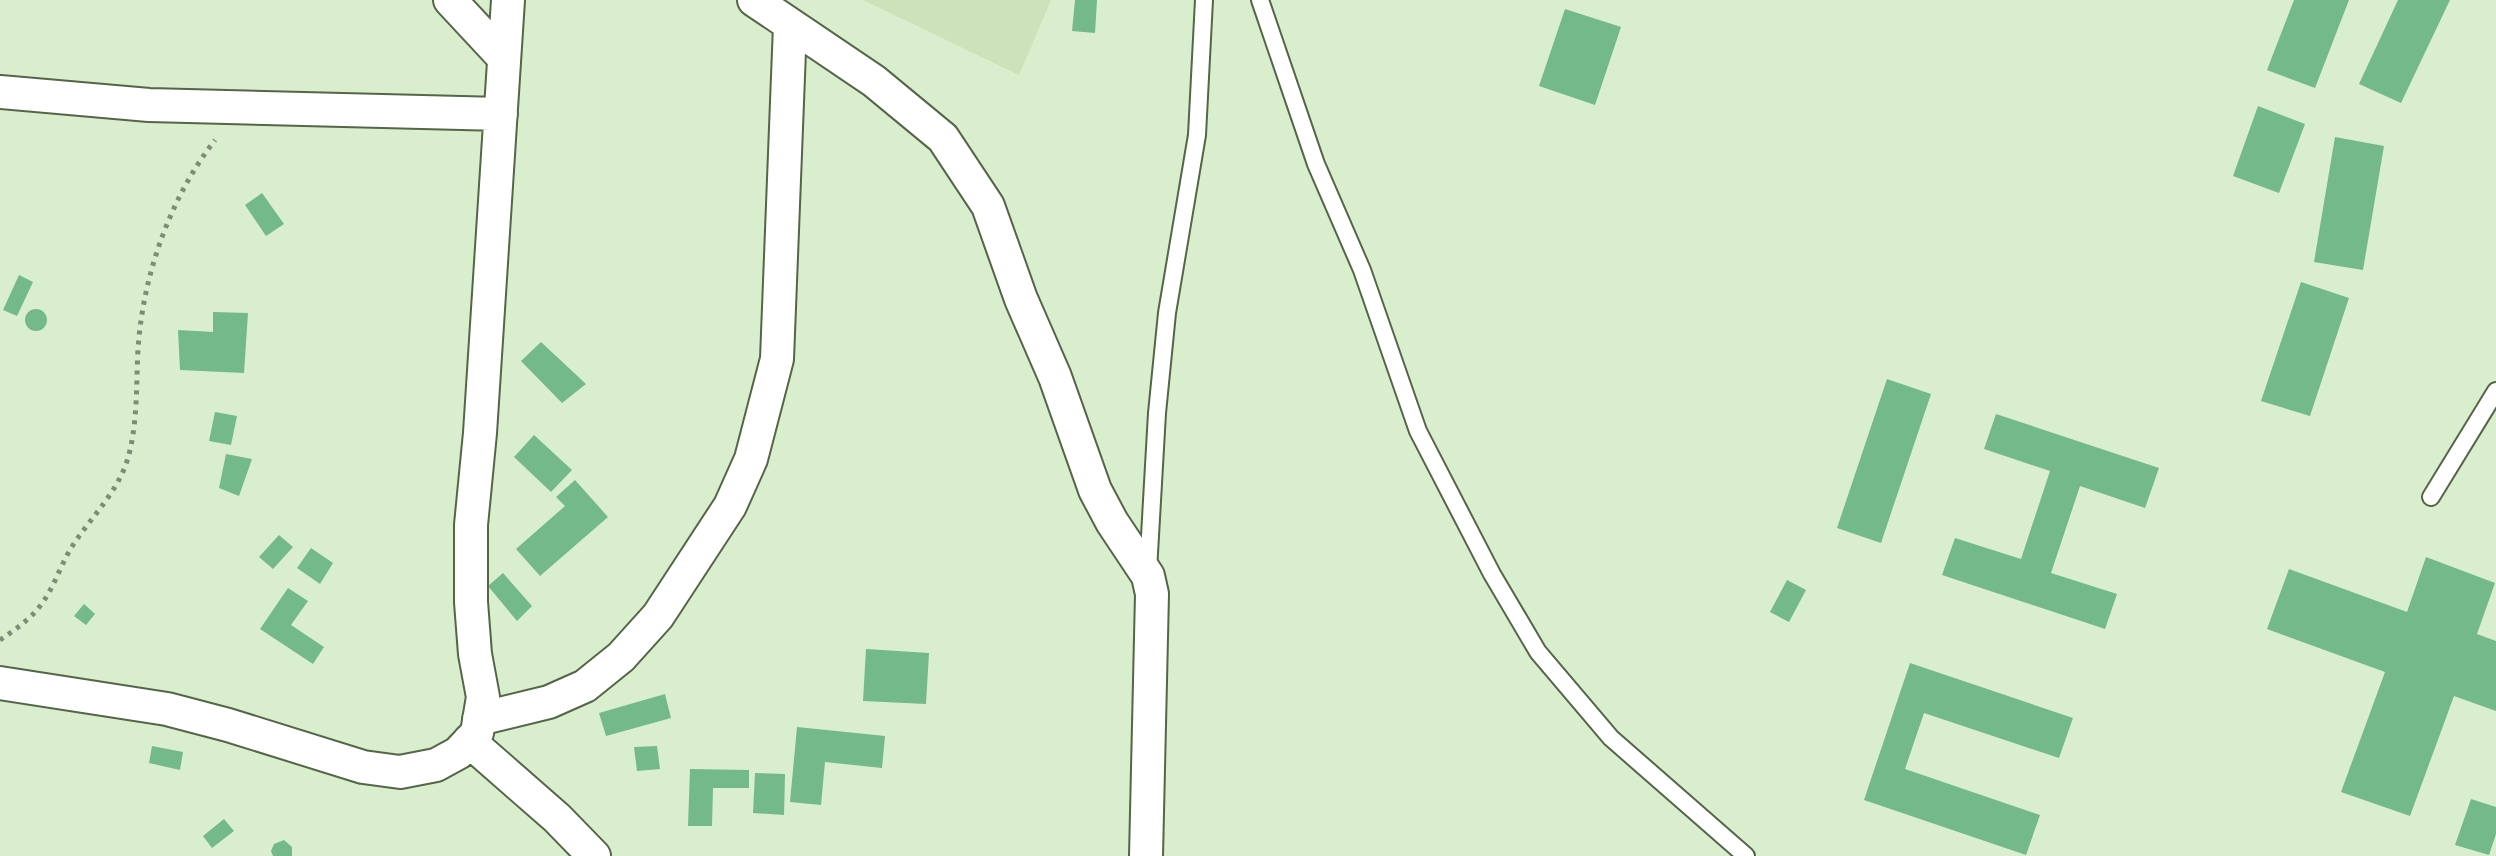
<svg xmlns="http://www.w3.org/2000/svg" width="2496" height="856" viewBox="0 0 2496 856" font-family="Georgia,serif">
<rect width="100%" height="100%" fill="#d9eecc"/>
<path fill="#cbe2bb" d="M863 0H1051L1019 75Z"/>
<path fill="#74b988" d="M1075 0H1097L1095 33 1072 31Z
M2294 0H2349L2315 88 2267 70Z
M2398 0H2450L2401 103 2359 84Z
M1565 9 1621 27 1595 105 1539 86Z
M2258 106 2305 124 2279 193 2233 176Z
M2335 137 2384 146 2363 270 2314 262Z
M262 193 284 224 266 236 245 205Z
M19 275 33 282 17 316 3 310Z
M2301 282 2349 298 2310 416 2261 401Z
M25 320a11 11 0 1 1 22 0a11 11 0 1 1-22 0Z
M213 312 248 313 244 373 180 370 178 330 213 332Z
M541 342 586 384 562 403 521 361Z
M1887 379 1931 394 1881 543 1837 528Z
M215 412 237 416 231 445 209 441Z
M1996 414 2159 468 2145 508 2080 486 2051 573 2117 594 2105 629 1942 575 1955 538 2021 559 2050 471 1984 449Z
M534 435 572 470 551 492 514 457Z
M226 454 252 459 239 496 219 488Z
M575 480 608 517 540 576 516 549 565 506 556 497Z
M279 535 293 547 273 569 259 557Z
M311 548 333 563 320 584 297 568Z
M2426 557 2495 583 2477 634 2496 641V711L2454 696 2410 816 2341 792 2385 672 2267 629 2289 569 2407 612Z
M503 573 532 606 517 621 488 586Z
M1787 580 1806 590 1789 622 1770 612Z
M288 588 308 601 291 625 324 647 313 664 260 629Z
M84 604 95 614 86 625 74 616Z
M866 649 929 653 926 704 863 701Z
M1910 663 2073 718 2059 758 1924 713 1905 769 2040 815 2026 855 1864 800Z
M665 694 671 718 606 736 599 713Z
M797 727 885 736 882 768 825 762 821 805 790 802Z
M152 746 183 752 180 770 149 763Z
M657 746 660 769 637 771 634 747Z
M690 769 749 770V788H713L712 826H688Z
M755 773 785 774 784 815 753 813Z
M2471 799 2496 807V834L2489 855 2455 845Z
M224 819 234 831 212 848 203 836Z
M284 840 292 847V856H273L271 851 274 844Z"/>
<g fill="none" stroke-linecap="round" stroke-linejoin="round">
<g stroke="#546548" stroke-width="20">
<path id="service" d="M1260 0 1316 164 1362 270 1418 431 1492 574 1538 652 1611 738 1746 856
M2431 497 2496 391
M1148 571 1157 413 1167 313 1197 135 1204 0"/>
</g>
<g stroke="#546548" stroke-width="36">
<path id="minor" d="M450 0 504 58
M754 0 874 81 943 138 988 206 1021 299 1055 377 1095 490 1112 522 1148 576 1152 594 1146 856
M0 92 149 105 501 114
M0 683 167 709 228 725 363 767 400 772 436 765 458 753 477 733 483 697 475 654 471 602V525L480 433 508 0
M479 719 549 702 585 686 621 657 658 616 730 506 751 459 777 359 790 25
M469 741 557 818 594 856"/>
</g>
<path stroke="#7f8c75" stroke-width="5" stroke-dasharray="4 6" stroke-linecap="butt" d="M0 640C16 629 34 617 45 599 56 582 62 562 73 545 92 516 118 492 128 458 138 422 136 386 138 349 143 275 170 198 215 140"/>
<use href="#service" stroke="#fff" stroke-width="16"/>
<use href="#minor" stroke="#fff" stroke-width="32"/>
</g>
</svg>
